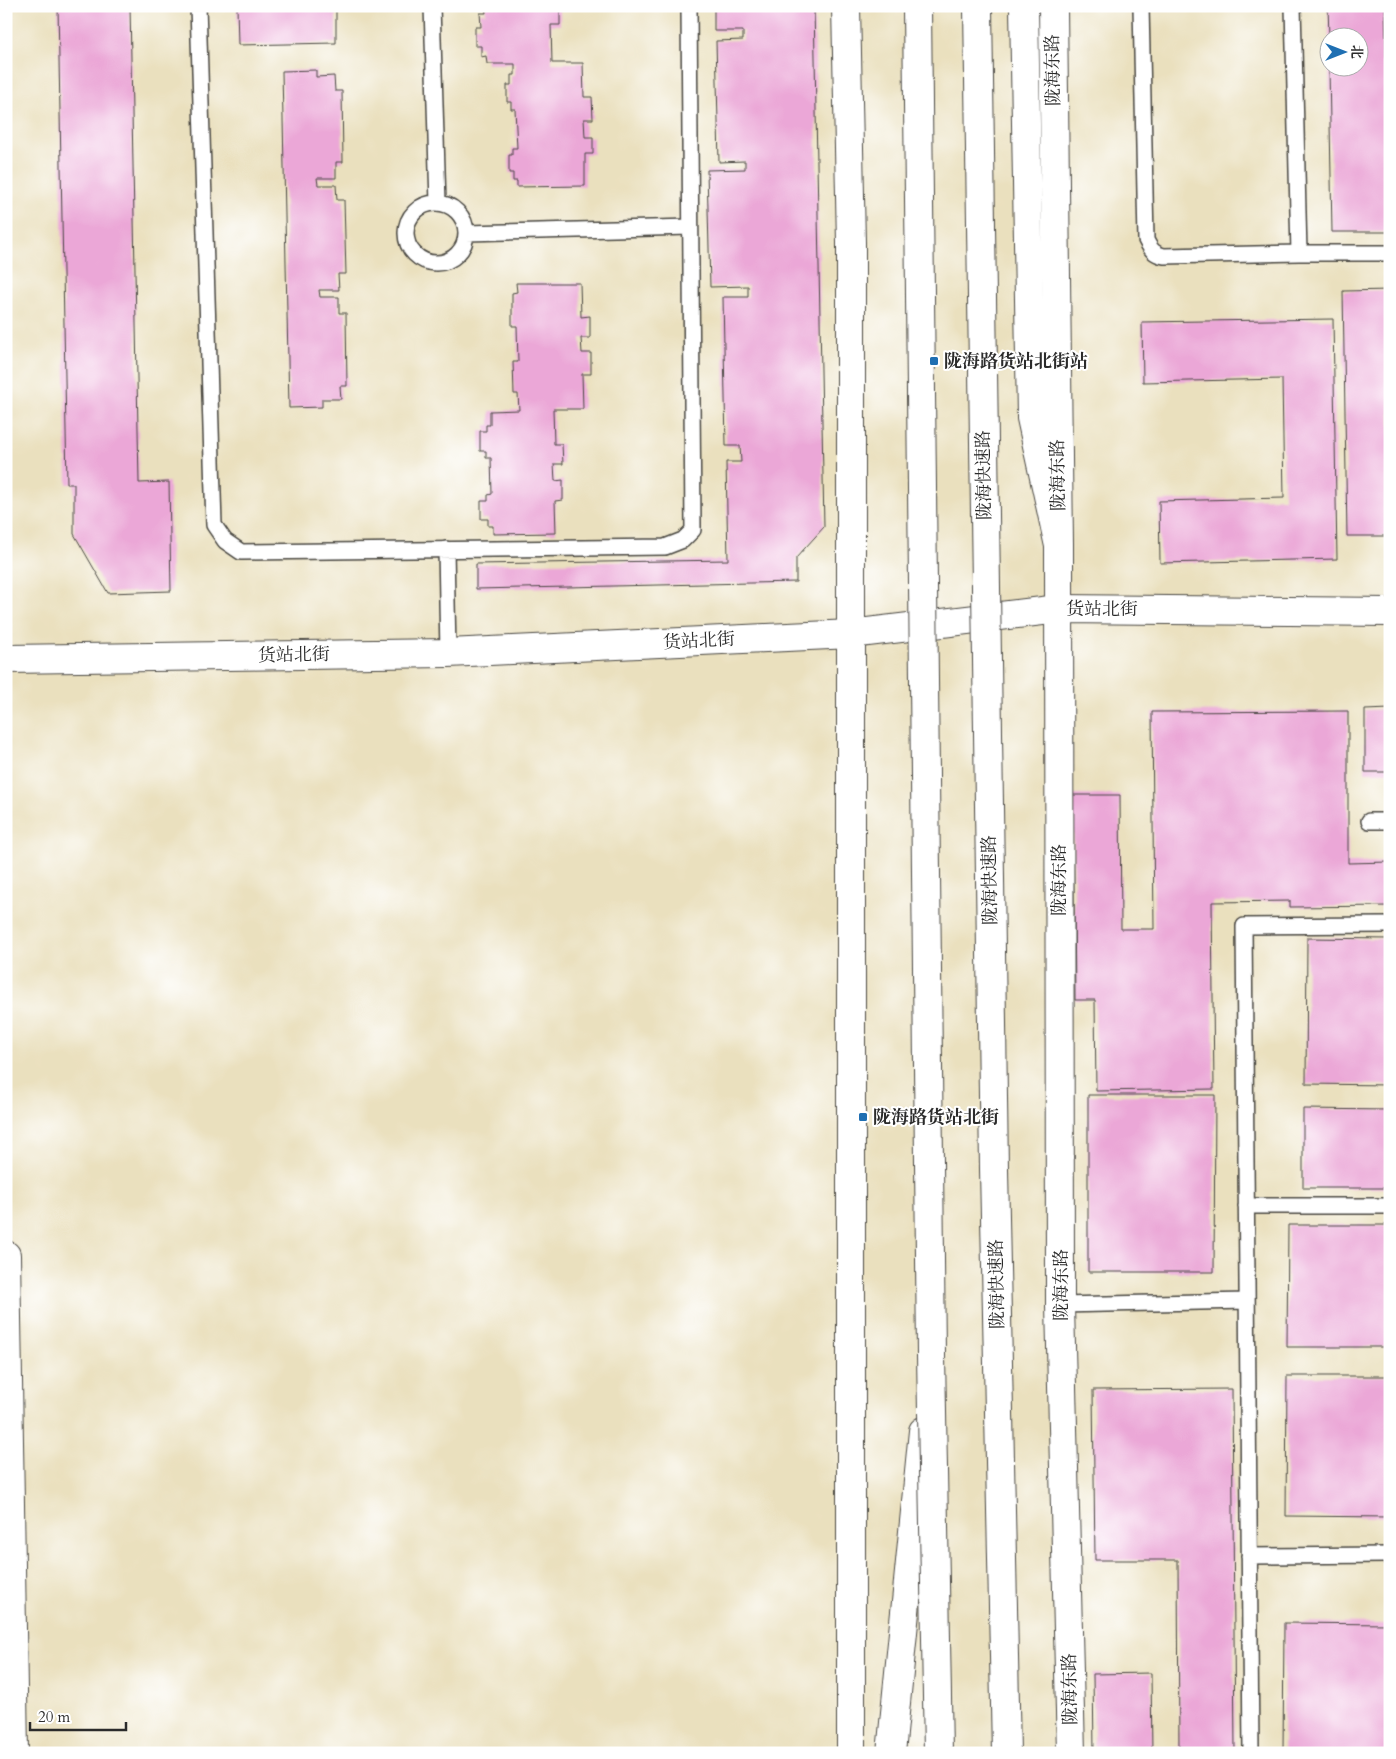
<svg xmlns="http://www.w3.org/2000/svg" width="1396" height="1759" viewBox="0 0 1396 1759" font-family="Cardo,'Noto Serif SC',serif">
<rect width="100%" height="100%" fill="#fff"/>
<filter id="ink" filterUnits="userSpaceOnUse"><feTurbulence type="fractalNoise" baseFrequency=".02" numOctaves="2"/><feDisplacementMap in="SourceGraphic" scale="10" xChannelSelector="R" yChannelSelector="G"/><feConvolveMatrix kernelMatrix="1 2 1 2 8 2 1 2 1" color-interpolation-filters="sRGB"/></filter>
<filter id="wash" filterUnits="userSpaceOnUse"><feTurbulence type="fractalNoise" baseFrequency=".0096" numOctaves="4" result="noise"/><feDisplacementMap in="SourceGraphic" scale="20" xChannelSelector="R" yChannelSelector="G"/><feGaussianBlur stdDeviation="1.12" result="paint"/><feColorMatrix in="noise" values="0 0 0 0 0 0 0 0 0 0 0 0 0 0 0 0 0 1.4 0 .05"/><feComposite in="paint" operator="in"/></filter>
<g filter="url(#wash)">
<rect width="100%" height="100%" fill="#eae0be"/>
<g id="blocks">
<path fill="#eba7d7" d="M58 6H130L139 483 169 482 171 591 108 593 74 534V484H67Z
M237 6H336V43L238 45Z
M485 6H560V25H551L552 63H583L584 97H592L593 119H584L585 137H593V154H585V186L517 187V181H513V173H509V155H512V148H517L515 109H511V102H507V85H511V75H515V64H487L486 56 481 57V46H475V27H481L480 13H486Z
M714 6H814L824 527 796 558V582L476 589V564L728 560 726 462H741L740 446H726L723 297H748V286L710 287 707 170 745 169V161L719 162 716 41 743 40V31H714Z
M1328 6H1385L1390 232H1332L1329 68H1358V38H1329Z
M316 70V77L334 76 335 91H342L343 162H336V178H317L318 185H336L337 200H344L346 274H338L339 290H319L320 297H339V313H346L347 386H340L341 399H322V407L289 408 282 71Z
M516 283H580L581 317 590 316V338H581L582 353H591V374H582L583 409H553L554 444H562L563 464H554L555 481 563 480V500L555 501 556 533 493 534V526H488V519H481V501H488V495L492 494 491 458H486V451H480V431H486V425H490V411L519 410 518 394H514L513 362H518L517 326H512V293L517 292Z
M1390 290V536H1347L1343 291Z
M1333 319 1337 559 1160 563 1159 501 1284 498 1282 379 1143 382 1142 322Z
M1390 709V772H1365V710Z
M1348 711V863L1390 862V906L1290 907V901L1212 902 1214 1089 1096 1091 1095 1000H1075L1073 795H1120L1121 929H1154L1152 712Z
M1307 938 1390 939V1085L1306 1084Z
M1088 1095H1215L1214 1272H1088Z
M1303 1109 1390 1110V1188H1303Z
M1288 1225H1390V1347H1287Z
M1287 1376H1390V1517L1286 1516Z
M1232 1389 1235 1753H1179L1178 1560H1095L1093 1390Z
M1284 1623 1390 1624V1753H1283Z
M1151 1673 1152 1753H1094L1093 1674Z"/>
</g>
</g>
<g filter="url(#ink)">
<use href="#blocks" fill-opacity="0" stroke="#484641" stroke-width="1"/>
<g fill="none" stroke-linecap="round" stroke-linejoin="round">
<g stroke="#484641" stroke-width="18">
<path id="lane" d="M198 6 214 525 225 541 241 552 665 547 683 540 693 530 689 6
M432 6 438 203
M1141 6 1146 240C1151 250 1154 254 1164 256L1299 253H1390
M1293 6 1299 253
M406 233a30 30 0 1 1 60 0a30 30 0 1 1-60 0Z
M466 233 690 227
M446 549 448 653
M1369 821H1390
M1246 1206H1390
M1060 1305 1247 1301
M1249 1556 1390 1555
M1251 1753 1244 926 1390 925"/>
</g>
<g stroke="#484641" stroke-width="30">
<path id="street" d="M6 659 448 653 851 634 1059 609 1390 612"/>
</g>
<g stroke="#484641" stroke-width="30">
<path id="secondary" d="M846 6 851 243V1753
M1053 6 1059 546 1060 1305 1071 1753
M6 1255 14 1753"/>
</g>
<g stroke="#484641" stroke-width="30">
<path id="highway" d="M1024 6 1031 418 1059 546
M891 1753 923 1431"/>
</g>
<use href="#lane" stroke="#fff" stroke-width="15"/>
<use href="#street" stroke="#fff" stroke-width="28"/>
<use href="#secondary" stroke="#fff" stroke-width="28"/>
<use href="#highway" stroke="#fff" stroke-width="28"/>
<g stroke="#484641" stroke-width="30" stroke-linecap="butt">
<path id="highway-bridge" d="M917 6 931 1355 938 1753
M978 6 994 1169 1006 1753"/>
</g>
<use href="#highway-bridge" stroke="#fff" stroke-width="28"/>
</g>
</g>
<g fill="#1f6fb2" stroke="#fff" stroke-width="2">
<rect x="929" y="356" width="10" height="10" rx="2.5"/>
<rect x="858" y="1112" width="10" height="10" rx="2.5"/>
</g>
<g text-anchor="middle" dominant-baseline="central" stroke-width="4" stroke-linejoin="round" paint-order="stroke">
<g font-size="18" fill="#2b2b2b" stroke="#fff">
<text transform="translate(1053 70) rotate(-91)">陇海东路</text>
<text transform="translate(984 475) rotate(-91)">陇海快速路</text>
<text transform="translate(1058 475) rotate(-91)">陇海东路</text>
<text x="1102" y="609">货站北街</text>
<text transform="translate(699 641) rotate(-3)">货站北街</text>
<text transform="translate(294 655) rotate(-1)">货站北街</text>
<text transform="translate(990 880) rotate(-91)">陇海快速路</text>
<text transform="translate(1059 880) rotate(-90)">陇海东路</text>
<text transform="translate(997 1284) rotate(-91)">陇海快速路</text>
<text transform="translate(1061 1285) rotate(-90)">陇海东路</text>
<text transform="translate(1070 1689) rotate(-91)">陇海东路</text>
</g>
<g font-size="18" font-weight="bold" fill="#2b2b2b" stroke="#fff" text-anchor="start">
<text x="944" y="361">陇海路货站北街站</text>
<text x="873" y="1117">陇海路货站北街</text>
</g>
</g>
<rect width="1396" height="1759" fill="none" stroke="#fff" stroke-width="25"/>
<g transform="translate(1344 52) rotate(90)"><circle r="24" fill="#ffffff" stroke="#aaaaaa"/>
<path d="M0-4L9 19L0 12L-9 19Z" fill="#1f6fb2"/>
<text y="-8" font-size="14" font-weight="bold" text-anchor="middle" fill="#2b2b2b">北</text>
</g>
<path d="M30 1722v8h96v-8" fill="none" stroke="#2b2b2b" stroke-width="2.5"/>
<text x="38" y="1722" font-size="15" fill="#2b2b2b" stroke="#ffffff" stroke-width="4" paint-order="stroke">20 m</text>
</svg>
